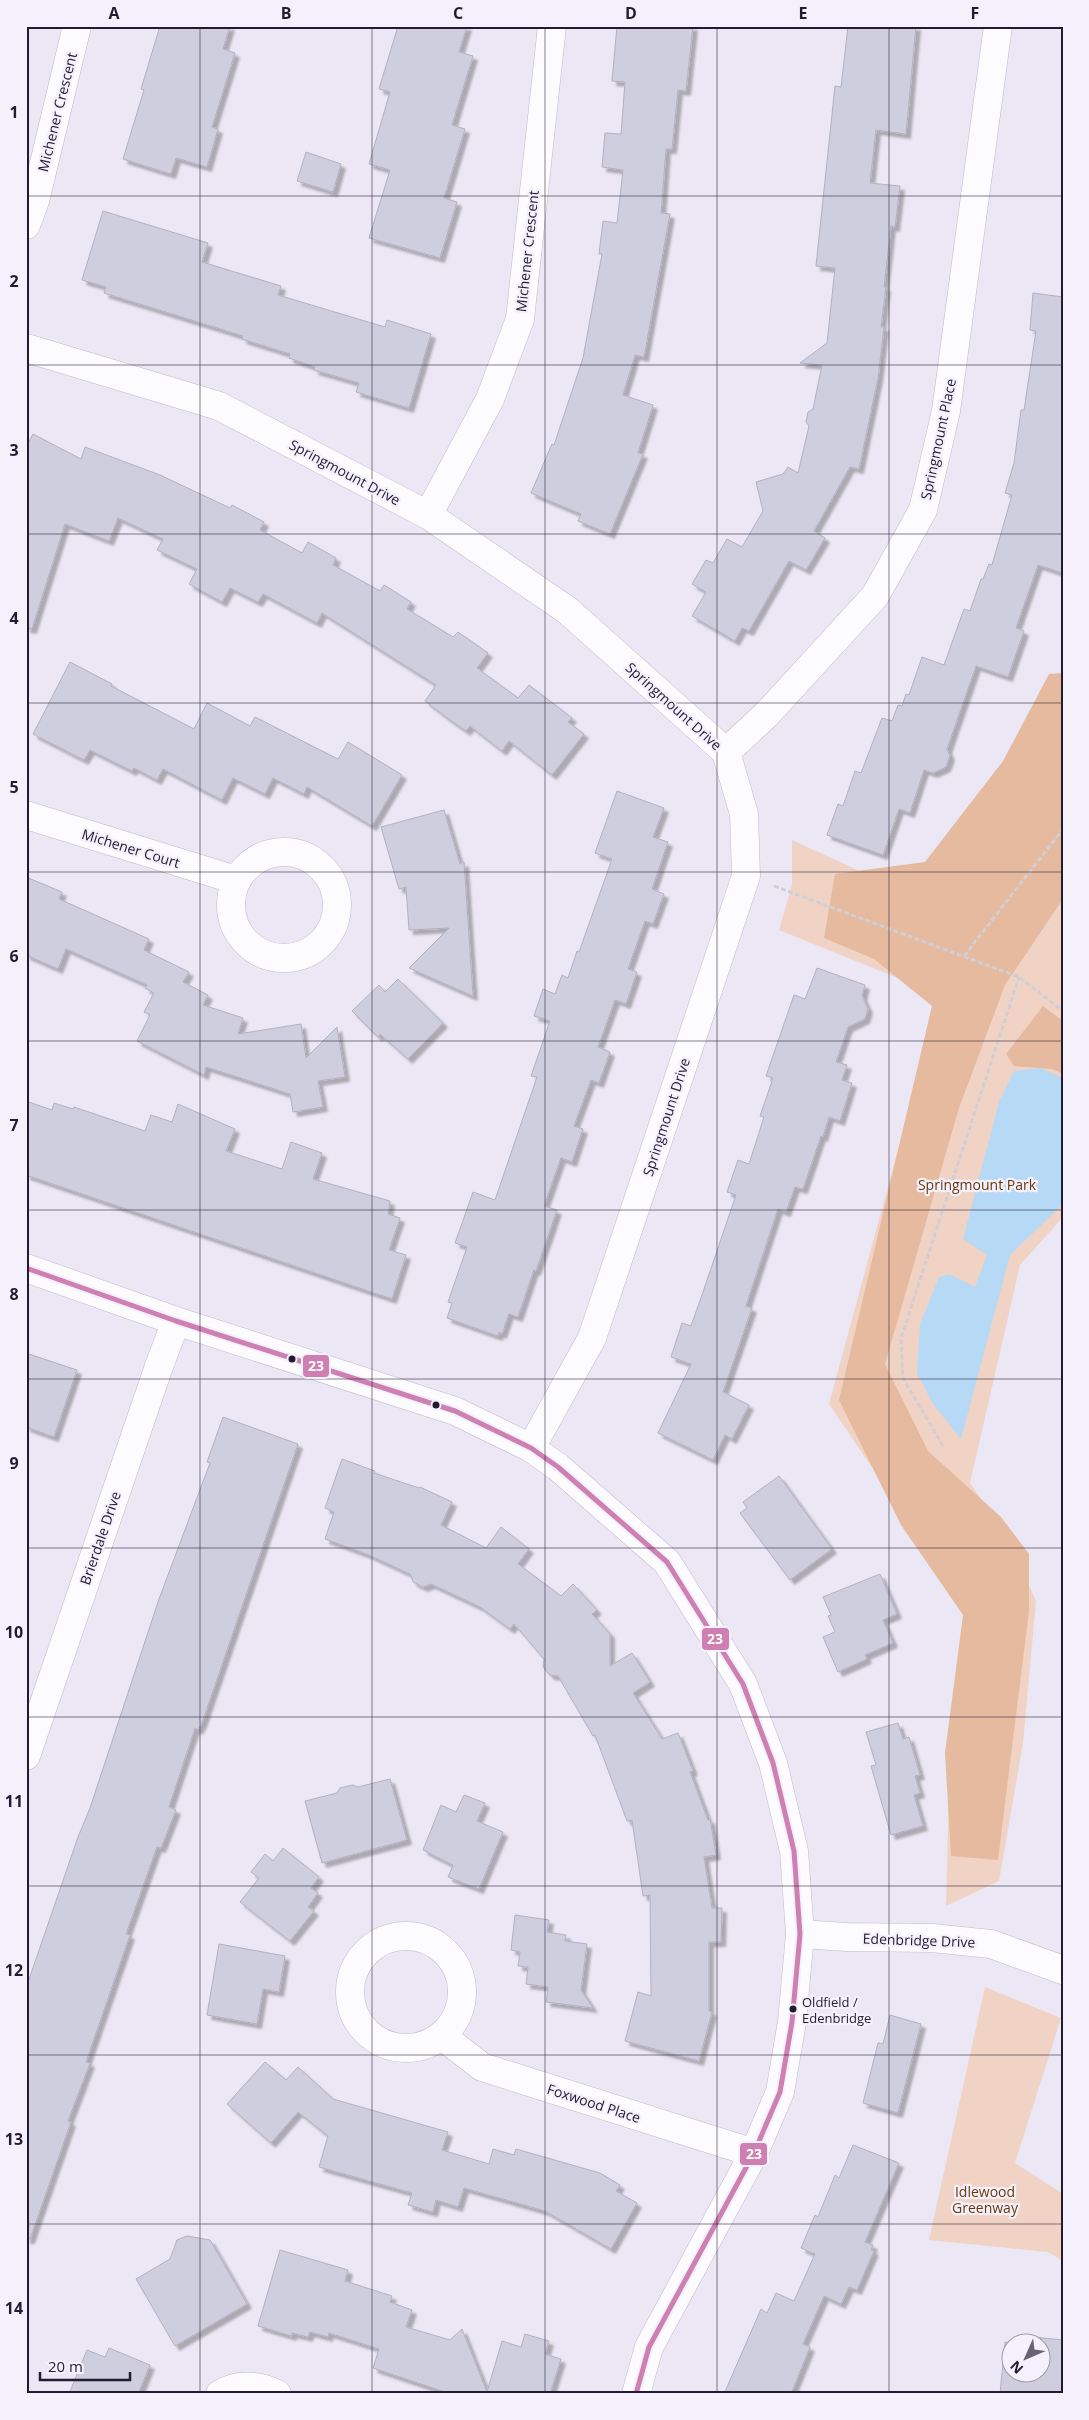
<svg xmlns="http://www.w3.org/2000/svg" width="1089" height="2420" viewBox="0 0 1089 2420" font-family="'Open Sans',sans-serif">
<defs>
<filter id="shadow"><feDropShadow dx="4.5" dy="4.5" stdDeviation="1" flood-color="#0004"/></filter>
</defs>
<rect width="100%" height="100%" fill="#ebe7f4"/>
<path fill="#f0d3c5" d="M1063 750V1217L1020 1265 970 1483 1004 1531 1036 1601 1023 1743 999 1881 946 1906 949 1788 975 1620 829 1404 940 995 779 930 792 885V840L875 878 981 874Z
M985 1987 1061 2018 1015 2163 1063 2194V2261L1048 2252 929 2240Z"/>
<path fill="#e5ba9e" d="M1063 673V899L1005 985 959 1108 885 1364 928 1451 1001 1517 1029 1554V1611L998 1860 951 1856 945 1753 963 1615 901 1525 839 1400 932 1006 874 959 824 938 835 874 925 862 1003 761 1049 674Z
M1043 1006 1063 1021V1074L1052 1069 1014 1066 1006 1054Z"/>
<path fill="#b6d9f5" d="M1040 1068 1063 1078V1204L1010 1255 961 1439 933 1404 917 1373 920 1324 939 1277 949 1274 975 1287 987 1255 963 1239 999 1102 1014 1071Z"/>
<path fill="#cecedf" stroke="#b1b1c0" filter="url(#shadow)" d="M160 26H230L223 49 235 53 212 127 218 129 207 167 176 158 171 174 123 159 144 90 141 89Z
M398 26H467L459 52 473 56 452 125 465 129 444 198 457 202 440 258 369 238 390 170 369 164 390 92 379 89Z
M617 26H693L686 91 678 90 672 149H666L661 213 670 214 644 357 635 355 623 395 653 405 638 453 643 454 610 534 578 521 581 514 531 493 552 444 554 445 583 358 602 254H599L603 221 617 223 623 170 602 167 605 133 621 134 625 82 612 81Z
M848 26H916L906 134 876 130 870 183 900 186 895 227 891 226 884 287H886L881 327H884L878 378 859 469 850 467 814 531 825 538 806 570 789 561 749 631 742 628 735 641 692 616 706 592 692 584 706 560 713 563 727 539 742 547 763 511 756 482 783 474 788 467 798 473 809 426 806 422 808 412 813 409 822 365 800 363 827 343 835 268 816 266 835 86 841 87Z
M306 152 341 164 333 192 297 181Z
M103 211 208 243 202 262 281 286 278 295 385 327 387 320 431 334 409 408 356 392 359 383 314 370 315 367 289 358 290 354 242 339 243 336 104 293 106 287 82 280Z
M1033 293 1063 297V573L1038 565 1016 628 1024 631 1008 677 976 666 947 749 950 756 946 767 933 773 924 770 910 813 899 809 883 855 827 835 838 804 843 806 855 771 861 773 882 718 892 721 898 705 902 706 906 694 909 695 922 657 944 665 964 609 970 611 981 579H983L989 564 992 565 1012 495 1005 493 1014 463 1021 410H1024L1036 331 1030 330Z
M33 434 81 459 85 447 160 475 230 508 232 505 264 522 260 530 302 553 308 542 336 558 333 565 380 591 384 585 411 602 407 609 453 637 458 632 488 653 477 668 518 698 529 685 572 718 568 722 584 734 552 775 509 741 502 751 470 726 466 731 450 720 425 701 436 685 322 613 317 623 263 594 258 602 230 588 222 602 189 584 197 569 157 550 163 539 118 518 109 541 65 524 32 629 26 628V447Z
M70 662 112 684 111 686 194 729 207 703 250 726 255 717 338 759 348 742 402 775 372 826 307 787 304 794 273 778 265 794 233 778 222 800 163 769 157 780 134 768 132 771 90 750 84 760 33 734Z
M617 791 664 808 653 837 668 842 652 889 664 894 653 924 645 921 628 969 637 972 626 1004 615 1000 598 1047 610 1052 599 1083 591 1080 574 1126 583 1129 572 1162 561 1158 544 1206 557 1210 536 1271 534 1270 518 1317 509 1314 502 1334 499 1332 498 1336 447 1318 452 1303 448 1302 467 1247 455 1243 473 1192 495 1200 537 1077 531 1076 550 1021 534 1016 543 989 555 994 562 975 568 978 577 951 579 952 612 859 595 853Z
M444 810 460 864 464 862 473 996 409 968 449 928 409 930 406 887 399 889 381 827Z
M26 877 62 892 59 899 149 939 144 950 189 972 183 982 208 995 203 1005 243 1018 238 1034 301 1024 306 1058 337 1027 345 1077 318 1081 323 1107 293 1112 290 1094 206 1067 204 1075 137 1041 150 1015 144 1012 154 993 145 988 147 985 66 949 58 969 26 955Z
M817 968 865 985 862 996 868 1009 865 1019 848 1027 836 1062 847 1065 842 1080 852 1083 840 1121 829 1117 823 1137 821 1136 803 1189 795 1187 786 1212 778 1209 746 1306 752 1308 723 1392 749 1405 732 1439 725 1435 713 1460 658 1433 691 1364 671 1357 682 1323 691 1326 703 1292 736 1195 727 1192 738 1160 749 1164 764 1117 760 1116 773 1078 766 1076 794 995 805 999Z
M398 979 443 1023 408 1059 380 1034 378 1037 352 1011 379 985 385 992Z
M26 1101 52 1110 54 1103 73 1109 74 1107 145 1131 151 1115 172 1122 178 1104 235 1129 226 1151 282 1169 291 1142 322 1153 313 1179 390 1201 388 1214 400 1218 389 1250 406 1255 392 1299 26 1175Z
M26 1353 77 1370 54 1437 26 1427Z
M223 1417 298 1444 202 1723 198 1730 195 1728 169 1807 176 1810 161 1848 157 1847 126 1934 130 1935 86 2062 90 2063 68 2121 71 2122 30 2239H26V1988L78 1837 90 1808 159 1599 210 1463 207 1462Z
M342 1459 375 1471 374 1473 419 1488 420 1487 452 1502 441 1525 486 1548 501 1527 529 1549 518 1564 561 1596 573 1584 597 1610 592 1614 610 1634V1666L632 1653 650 1682 633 1693 662 1739 678 1733 693 1771 690 1772 708 1820 710 1819 716 1855 704 1857 712 1908H722L721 1942H709V2011L712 2012 699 2061 625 2041 638 1992 651 1996 650 1895 643 1896 632 1820 627 1821 595 1735 593 1736 558 1676 550 1675 543 1667 544 1659 514 1624 510 1629 480 1607 431 1584 423 1587 413 1582 410 1574 369 1555 325 1539 334 1512 325 1508Z
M779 1476 832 1549 790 1580 740 1513 747 1508 743 1502Z
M880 1574 897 1614 883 1620 893 1643 865 1655 867 1659 838 1672 823 1637 835 1632 828 1616 831 1615 823 1597Z
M898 1723 903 1739 909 1737 920 1775 915 1776 920 1793 914 1795 923 1826 891 1835 871 1766 876 1765 866 1732Z
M390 1779 407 1840 322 1863 305 1801 337 1793 340 1788 353 1785 358 1787Z
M464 1795 485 1803 477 1821 503 1832 479 1889 448 1877 453 1865 423 1850 441 1805 456 1812Z
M283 1848 319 1877 311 1888 318 1893 308 1907 314 1911 290 1941 240 1902 259 1878 251 1872 265 1854 273 1861Z
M515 1915 549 1920 547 1932 566 1935 565 1941 587 1944 581 1990 593 2008 546 2002 548 1987 526 1984 528 1967 518 1966 520 1952 511 1950Z
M219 1944 285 1956 279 1992 263 1989 257 2024 207 2015Z
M890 2015 921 2024 898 2113 863 2103 878 2043 883 2044Z
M265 2062 286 2080 298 2067 333 2099 448 2132 442 2150 489 2164 493 2149 514 2155 516 2149 600 2173 620 2185 616 2191 637 2203 611 2249 545 2211 464 2188 458 2207 436 2200 433 2212 408 2205 412 2193 319 2167 328 2136 298 2112 271 2143 227 2104Z
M853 2145 899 2163 865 2242 873 2245 871 2250 874 2251 857 2290 849 2287 841 2304 824 2296 803 2344 810 2347 791 2394H724L761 2309 767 2313 776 2293 794 2301 815 2254 801 2248 815 2215 818 2217 835 2175 839 2178Z
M187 2236 210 2240 247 2304 175 2346 136 2279 170 2259 177 2240Z
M280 2250 348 2270 345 2281 392 2296 390 2302 412 2310 406 2327 450 2340 462 2329 487 2392 502 2341 521 2347 525 2334 549 2341 545 2354 561 2359 550 2394H451L373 2368 379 2349 329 2333 328 2337 310 2332 308 2337 292 2333V2336L258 2326Z
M1033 2337 1063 2340V2394H1000L1005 2342 1012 2343V2372H1042V2342H1033Z
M109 2348 150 2365 138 2394H69L87 2350 105 2357Z"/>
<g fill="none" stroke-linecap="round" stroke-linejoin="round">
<g stroke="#c0bacb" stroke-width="29">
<path id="minor" d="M26 225 35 201 77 26
M26 348 219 406 428 515 567 610 726 752 744 814 746 876 592 1338 531 1448
M428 515 490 399 520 319 552 26
M726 752 766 715 875 596 923 510 946 411 998 26
M26 815 236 880
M231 905a53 53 0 1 1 106 0a53 53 0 1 1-106 0Z
M26 1756 158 1369 176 1321
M800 1934 847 1937 932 1938 991 1944 1063 1970
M350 1992a56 56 0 1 1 112 0a56 56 0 1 1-112 0Z
M442 2036 482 2067 754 2153
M220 2394C239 2383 258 2385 277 2394"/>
</g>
<g stroke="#c0bacb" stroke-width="29">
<path id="tertiary" d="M26 1268 176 1321 455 1411 531 1448 558 1467 667 1562 743 1684 773 1763 794 1851 800 1934 792 2022 780 2092 754 2153 649 2347 636 2394"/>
</g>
<path stroke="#d1cfd5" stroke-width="3" stroke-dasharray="5 2.5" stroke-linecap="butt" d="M774 886 1019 977 1063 1011
M964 956 1063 829
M943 1446 903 1378 901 1338 1019 977"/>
<use href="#minor" stroke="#fcfbfd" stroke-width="28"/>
<use href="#tertiary" stroke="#fcfbfd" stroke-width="28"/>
<g stroke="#f4f1fd" stroke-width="9">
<path id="bus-1" d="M26 1268 176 1321 455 1411 531 1448 558 1467 667 1562 743 1684 773 1763 794 1851 800 1934 792 2022 780 2092 754 2153 649 2347 636 2394"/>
</g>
<use href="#bus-1" stroke="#cd80b1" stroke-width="5"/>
</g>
<path fill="none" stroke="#221b31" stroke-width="1" stroke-opacity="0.55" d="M200 26V2394M372 26V2394M545 26V2394M717 26V2394M889 26V2394M26 196H1063M26 365H1063M26 534H1063M26 703H1063M26 872H1063M26 1041H1063M26 1210H1063M26 1379H1063M26 1548H1063M26 1717H1063M26 1886H1063M26 2055H1063M26 2224H1063"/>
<g fill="#221b31" stroke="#f4f1fd" stroke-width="2">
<circle cx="292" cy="1359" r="4.5"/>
<circle cx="436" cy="1405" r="4.5"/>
<circle cx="793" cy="2009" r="4.5"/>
</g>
<g text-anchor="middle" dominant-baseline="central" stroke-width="4.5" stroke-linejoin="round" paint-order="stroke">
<g font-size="13" fill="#221b31" stroke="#f4f1fd" text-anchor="start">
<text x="802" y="2002">Oldfield /<tspan x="802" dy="16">Edenbridge</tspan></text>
</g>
<g font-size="14" fill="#221b31" stroke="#f4f1fd">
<text transform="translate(57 112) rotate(-76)">Michener Crescent</text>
<text transform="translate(527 251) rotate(-84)">Michener Crescent</text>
<text transform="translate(938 439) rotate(-78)">Springmount Place</text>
<text transform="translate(345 472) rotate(28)">Springmount Drive</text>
<text transform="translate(674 706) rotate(42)">Springmount Drive</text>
<text transform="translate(131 848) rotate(17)">Michener Court</text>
<text transform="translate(666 1117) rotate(-72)">Springmount Drive</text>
<text transform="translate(100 1538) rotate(-71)">Brierdale Drive</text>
<text transform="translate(919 1940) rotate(2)">Edenbridge Drive</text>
<text transform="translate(594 2103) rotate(18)">Foxwood Place</text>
</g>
<g font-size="14" fill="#6a3908" stroke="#f4f1fd">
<text x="977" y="1184">Springmount Park</text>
<text x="985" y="2191">Idlewood<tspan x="985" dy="16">Greenway</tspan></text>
</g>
</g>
<g stroke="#f4f1fd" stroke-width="2">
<rect x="302" y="1354" width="28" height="24" rx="5" fill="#cd80b1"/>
<rect x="701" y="1627" width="29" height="24" rx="5" fill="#cd80b1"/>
<rect x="739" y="2142" width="29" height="24" rx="5" fill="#cd80b1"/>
</g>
<g font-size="14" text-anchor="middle" font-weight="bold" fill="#fff">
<text x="316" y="1371">23</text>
<text x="715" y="1644">23</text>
<text x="754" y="2159">23</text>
</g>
<rect width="1089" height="2420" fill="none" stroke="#f4f1fd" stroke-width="55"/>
<g transform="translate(1026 2358) rotate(225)"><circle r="24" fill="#f4f1fd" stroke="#a09bab"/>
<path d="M0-4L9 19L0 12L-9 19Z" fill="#686275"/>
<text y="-8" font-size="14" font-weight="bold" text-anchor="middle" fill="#221b31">N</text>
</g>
<path d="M40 2372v8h90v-8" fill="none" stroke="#221b31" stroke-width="2.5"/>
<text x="48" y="2372" font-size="15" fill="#221b31" stroke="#f4f1fd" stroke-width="4" paint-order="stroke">20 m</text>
<rect x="28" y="28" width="1034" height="2364" fill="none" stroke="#221b31" stroke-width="2"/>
<g font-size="16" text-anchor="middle" font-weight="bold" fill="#221b31">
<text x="114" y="19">A</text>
<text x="286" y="19">B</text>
<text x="458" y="19">C</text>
<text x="631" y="19">D</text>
<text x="803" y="19">E</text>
<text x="975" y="19">F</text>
<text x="14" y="118">1</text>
<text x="14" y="287">2</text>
<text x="14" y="456">3</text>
<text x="14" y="624">4</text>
<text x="14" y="793">5</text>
<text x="14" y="962">6</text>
<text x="14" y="1131">7</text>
<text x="14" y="1300">8</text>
<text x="14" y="1469">9</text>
<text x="14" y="1638">10</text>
<text x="14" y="1807">11</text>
<text x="14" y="1976">12</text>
<text x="14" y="2145">13</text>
<text x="14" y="2314">14</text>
</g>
</svg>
